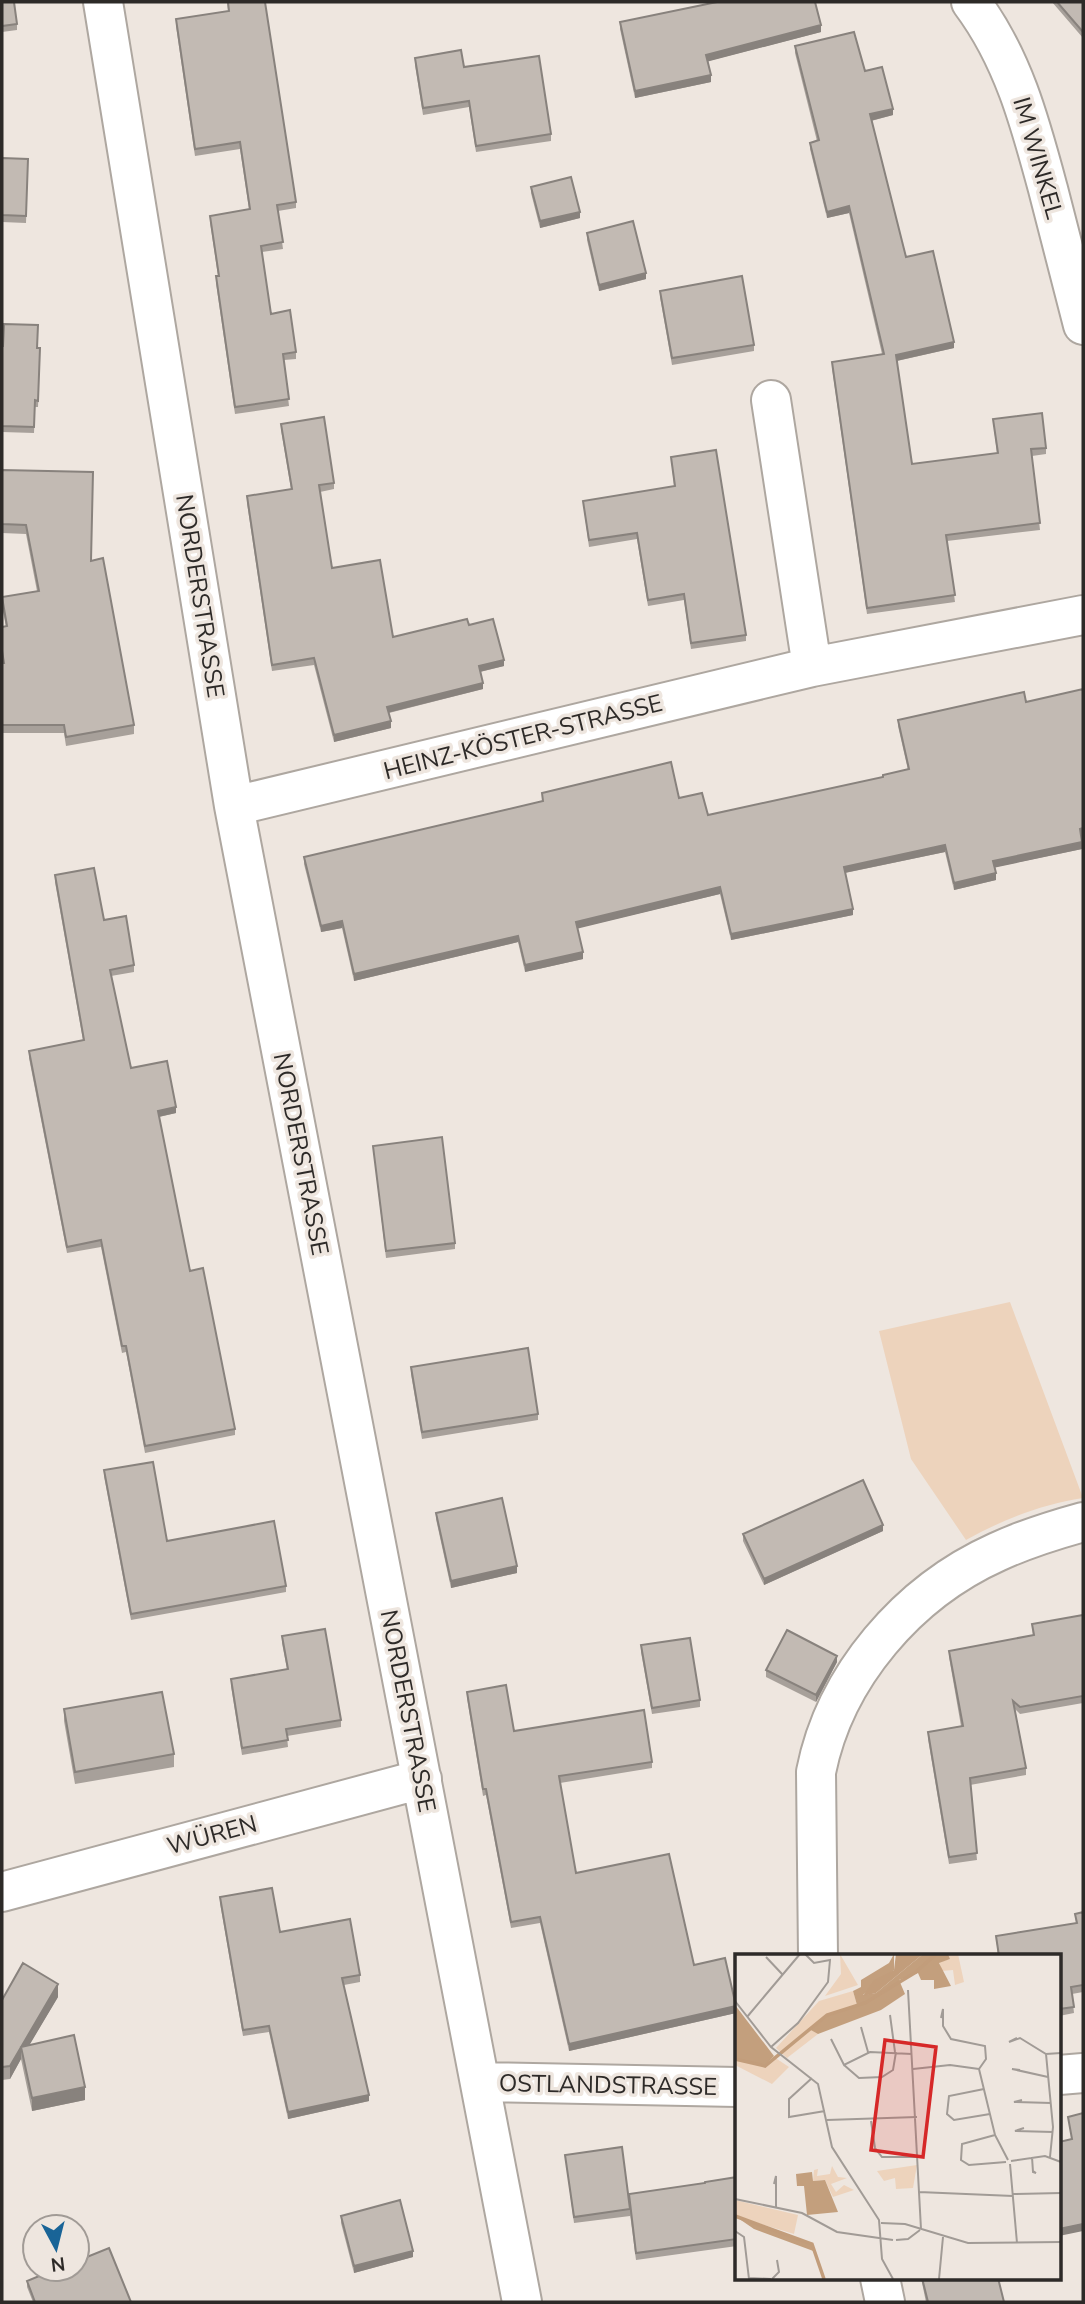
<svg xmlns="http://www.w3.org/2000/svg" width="1085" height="2304" viewBox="0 0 1085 2304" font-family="'Nunito Sans',sans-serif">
<rect width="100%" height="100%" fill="#eee6df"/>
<path fill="#edd3bc" d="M1010 1302 1083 1498C1040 1505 1004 1519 966 1540L911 1459 879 1331Z"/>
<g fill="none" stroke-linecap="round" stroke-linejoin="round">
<g stroke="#aea7a0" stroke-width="42">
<path id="minor" d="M103 2 234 806 522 2302
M971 2C1013 58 1030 122 1048 189 1060 234 1071 280 1083 325
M771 400 812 667
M234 806 812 667 1083 615
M2 1892 422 1779
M818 1956 816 1772C835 1676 908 1592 997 1552 1025 1539 1054 1530 1083 1522
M1059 2075 1083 2073
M480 2082 737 2087
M880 2278 885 2302"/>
</g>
<use href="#minor" stroke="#fff" stroke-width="38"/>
</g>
<path fill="#a7a09a" d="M2 2 17 24V30L2 32Z
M227 2H265L296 202V208L278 211 283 249 262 252 271 314 296 352V359L284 360 289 406 235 414 216 283V276H218L210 222V216L249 209 240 149 195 156 176 26V19L228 11Z
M1052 2H1083V38Z
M620 22 821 32 708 61 711 82 635 98 620 29Z
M795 46 865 71 893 115 871 121 906 257 954 348 897 361 912 464 997 454 993 419 1046 448V454L1032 456 1040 530 947 541 955 602 867 614 832 368V362L882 354 849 213 827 218 810 149V143L817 141 795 53Z
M415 58 551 134V141L476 152 469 107 423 115 415 65Z
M2 158 28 159 26 223 2 222Z
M531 187 580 218 540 228 531 193Z
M587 233 646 279 599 291 587 240Z
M660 291 754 345V351L672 365 660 297Z
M2 346 40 348 38 407H35L34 433 2 432Z
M281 424 334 483V489L320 492 332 568 393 637 469 625 504 666 480 672 483 689 389 713 391 728 334 742 314 665 272 671 247 503V496L291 489 281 430Z
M671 457 746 635V641L691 649 684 600 648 606 637 539 589 547 583 501 674 486Z
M2 470 91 561 134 725V734L66 746 64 733H2V627H6L2 606V597L37 591 26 534 2 533Z
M1026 702 1081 835 1082 849 995 867 996 880 954 890 945 852 845 873 853 915 731 940 720 894 577 928 583 959 525 972 518 942 354 981 342 928 321 932 304 864V857L542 801V793L679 798 708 815 883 778 908 770 898 726V720Z
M55 875 104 920 134 965V972L111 976 131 1068 176 1113 159 1117 190 1271 235 1429V1435L145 1453 126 1352 122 1353 101 1247 67 1253 29 1058V1051L83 1040 55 882Z
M373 1146 455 1243V1249L386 1258Z
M411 1367 538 1414V1420L422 1439 411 1374Z
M104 1470 167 1541 286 1586V1592L131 1620 104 1476Z
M436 1513 517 1573 451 1588 436 1519Z
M883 1531 764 1585 743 1541V1534Z
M1083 1615V1703L1020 1714 1015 1709 1026 1768V1775L970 1785 977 1860 949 1864 928 1739V1732L961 1726 949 1657V1651L1033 1636 1032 1624Z
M282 1636 341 1720V1727L287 1736 288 1747 242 1755 231 1686V1679L287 1669 282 1643Z
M641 1645 700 1700V1707L652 1714 641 1652Z
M837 1662 816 1702 766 1677V1670Z
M467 1692 514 1731 652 1762V1768L560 1783 576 1873 694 1965 736 2013 569 2051 540 1923 511 1928 486 1795 483 1796 467 1698Z
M64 1709 174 1754V1767L75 1784 64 1721Z
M220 1897 280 1932 360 1975V1982L344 1985 369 2101 288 2119 269 2032 243 2036 220 1903Z
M1083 1912V1992L1072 1994 1074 2013 1059 2016V1956H998L996 1936 1076 1923 1075 1914Z
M58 1997 29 2045 85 2100 32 2111 21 2059 10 2079 2 2080V2000Z
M565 2155 629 2196 737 2177V2246L636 2260 630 2214V2216L574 2223Z
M341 2216 413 2257 354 2273 341 2223Z
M921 2278H1020L999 2282 1004 2302H926Z
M27 2281 131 2302H33L27 2287Z"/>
<path fill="#88827d" d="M821 25V32L706 62V55Z
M711 75V82L635 98V91Z
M893 109V115L870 121V114Z
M849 206V213L827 218V212Z
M580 212V218L540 228V221Z
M646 273V279L599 291V285Z
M954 342V348L896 361V355Z
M504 660V666L479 672V666Z
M483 683V689L387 713V707Z
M391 721V728L334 742V735Z
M1083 828V835H1080V829Z
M1082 842V849L993 868V861Z
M945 845V852L844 873V867Z
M996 873V880L954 890V883Z
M720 887V894L576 929V922Z
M853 909V915L731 940V934Z
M342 921V928L321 932V926Z
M518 936V942L354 981V974Z
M583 952V959L525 972V965Z
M176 1107V1113L158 1117V1111Z
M883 1525V1531L764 1585V1579Z
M517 1566V1573L451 1588V1581Z
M837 1656V1662L816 1702V1695Z
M58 1984V1997L23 2056 21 2047V2059L10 2079V2066Z
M736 2006V2013L569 2051V2044Z
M85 2087V2100L32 2111V2098Z
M369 2095V2101L288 2119V2112Z
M1083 2224V2231L1059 2236V2229Z
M413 2251V2257L354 2273V2266Z"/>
<path fill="#c2bab3" stroke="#88827d" stroke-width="2" d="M2 2H14L17 24 2 26Z
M228 2H265L296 202 277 205 283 242 261 246 271 314 290 310 296 352 283 354 289 399 235 407 216 276H219L210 216 250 209 240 142 195 149 176 19 229 11Z
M717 2H815L821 25 706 55 711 75 635 91 620 22Z
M1057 2H1083V32Z
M854 32 865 71 882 67 893 109 870 114 906 257 933 251 954 342 896 355 912 464 998 453 993 419 1042 413 1046 448 1031 449 1040 523 946 535 955 595 867 608 832 362 884 354 849 206 827 212 810 143 819 140 795 46Z
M461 50 464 67 539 56 551 134 476 146 469 101 423 108 415 58Z
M2 158 28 159 26 216 2 215Z
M571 177 580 212 540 221 531 187Z
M633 221 646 273 599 285 587 233Z
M742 276 754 345 672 358 660 291Z
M4 324 38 325 37 348H40L38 401 35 400 34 427 2 426V346H3Z
M324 417 334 483 319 485 332 568 380 560 393 637 467 619 469 625 493 619 504 660 479 666 483 683 387 707 391 721 334 735 314 658 272 665 247 496 292 489 281 424Z
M716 450 746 635 691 643 684 594 648 600 637 533 589 540 583 501 675 486 671 457Z
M2 470 93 472 91 561 103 558 134 725 66 737 64 725H2V663H4L2 651V627L7 626 2 597 39 591 26 525 2 524Z
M1083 689V828L1080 829 1082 842 993 861 996 873 954 883 945 845 844 867 853 909 731 934 720 887 576 922 583 952 525 965 518 936 354 974 342 921 321 926 304 857 543 801 542 793 671 762 679 798 702 793 708 815 883 777V775L909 769 898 720 1024 692 1026 702Z
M94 868 104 920 126 916 134 965 110 970 131 1068 167 1061 176 1107 158 1111 190 1271 203 1268 235 1429 145 1446 126 1346H122L101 1240 67 1247 29 1051 84 1040 55 875Z
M442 1137 455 1243 386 1251 373 1146Z
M528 1348 538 1414 422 1432 411 1367Z
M153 1462 167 1541 274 1521 286 1586 131 1614 104 1470Z
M863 1480 883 1525 764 1579 743 1534Z
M502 1498 517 1566 451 1581 436 1513Z
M1083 1615V1696L1020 1707 1013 1701 1026 1768 970 1778 977 1853 949 1857 928 1732 963 1726 949 1651 1034 1635 1032 1624Z
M325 1629 341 1720 286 1729 288 1740 242 1748 231 1679 288 1669 282 1636Z
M787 1630 837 1656 816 1695 766 1670Z
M690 1638 700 1700 652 1708 641 1645Z
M506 1685 514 1731 644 1710 652 1762 559 1776 576 1873 669 1854 694 1965 725 1958 736 2006 569 2044 540 1917 511 1922 486 1789H483L467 1692Z
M162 1692 174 1754 75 1772 64 1709Z
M272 1888 280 1932 350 1919 360 1975 342 1978 369 2095 288 2112 269 2026 243 2030 220 1897Z
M1083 1912V1985L1071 1987 1074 2007 1059 2009V1956H999L996 1936 1077 1923 1075 1914Z
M23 1963 58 1984 10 2066 2 2067V2000Z
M74 2035 85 2087 32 2098 21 2047Z
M1083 2113V2224L1059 2229V2142L1072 2139 1068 2117Z
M622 2147 630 2209 574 2217 565 2155Z
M737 2177V2239L636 2253 629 2194 705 2183V2182Z
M400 2200 413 2251 354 2266 341 2216Z
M109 2248 131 2302H35L27 2281 56 2269H77V2261Z
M922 2278H998L1004 2302H928Z"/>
<g text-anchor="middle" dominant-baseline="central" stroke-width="7" stroke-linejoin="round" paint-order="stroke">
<g font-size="24" fill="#2d2a28" stroke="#eee6df">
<text transform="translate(1038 158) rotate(74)">IM WINKEL</text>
<text transform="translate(200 596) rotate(81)">NORDERSTRASSE</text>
<text transform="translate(523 737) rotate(-14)">HEINZ-KÖSTER-STRASSE</text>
<text transform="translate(301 1154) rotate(79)">NORDERSTRASSE</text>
<text transform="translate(408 1711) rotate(79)">NORDERSTRASSE</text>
<text transform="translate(212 1835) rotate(-15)">WÜREN</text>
<text transform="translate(608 2085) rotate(1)">OSTLANDSTRASSE</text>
</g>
</g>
<g transform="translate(735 1954)">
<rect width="326" height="326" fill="#eee6df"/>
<path d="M105 0 123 31 90 42 106 20ZM213 0H223L229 28 220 31 218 16 207 17 204 8 215 5ZM118 37 122 51 92 61 75 75 83 80 52 104 41 94 84 47ZM39 103 54 113 37 130 0 111 1 105 30 112ZM182 211 178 234 161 235 160 224 149 227 142 217ZM97 212 103 223 112 224 96 230 101 238 109 231 119 236 98 243 90 226 78 227 79 216 83 215 82 222 95 220ZM0 246 63 261 59 280 0 262Z" fill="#edd3bc"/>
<path d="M159 0V16L128 41 141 39 188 0H213L215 5 204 9 216 32 199 35V26H186L183 19 164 26 170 40 146 56 83 80 74 75 92 61 122 51 118 37 126 33V26L154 9ZM0 51 39 102 29 112 0 105ZM77 218 78 227 90 226 103 258 72 261 69 232H62L61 220ZM0 262 77 290 81 298 19 275Z" fill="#c39f7d"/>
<path d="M161 0H188L141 39 128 42 139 26 159 16Z" fill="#c29d7b"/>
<path fill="none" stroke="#c29d7b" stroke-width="3.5" d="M0 105 30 112 92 61 130 49 181 18 201 0M0 262 77 290 89 325"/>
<path fill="none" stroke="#a19b96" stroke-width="2" d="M31 3 47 20M173 36 186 275M0 47 36 93 83 130 97 193 144 266 147 305 158 325M155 61 160 98M12 63 65 0M206 64 208 55V72L216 85 250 92 251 105 244 115M126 73 133 98M282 84 274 88 285 84 311 100 326 99M96 85 109 111 135 98 177 100M36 93 63 69 93 28 95 6 79 9 70 0M311 100 318 173 315 203M109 111 124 124 147 123 158 116 161 98M178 115 215 111 244 115M244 115 260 181 273 206M285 116 277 115 313 123M77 124 54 145V163L90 157M249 135 214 142 212 160 219 166 255 160M287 146 279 148 316 149M92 166 182 163M136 167 140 194 147 203H183M289 174 280 177 318 178M260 181 227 190 226 206 234 211 271 208M297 203 298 218 301 219 298 217M276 207 310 202 326 208M275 210 282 289M39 230 41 222V253M184 238 278 242M278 240 326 239M0 245 67 259 102 278 158 286M146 269 170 270 233 289 326 288M0 277 9 283 14 325M161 286 173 285 185 276M14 324 36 325M37 325 44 318 42 306M204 325 208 283"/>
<path fill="#d62828" fill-opacity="0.15" stroke="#d62828" stroke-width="3.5" d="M150 86 201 93 188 203 136 196Z"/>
<rect width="326" height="326" fill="none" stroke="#2d2a28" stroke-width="3.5"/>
</g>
<rect width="1085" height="2304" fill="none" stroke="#2d2a28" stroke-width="7"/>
<g transform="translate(56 2248) rotate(173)"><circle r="33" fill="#eee6df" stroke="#a19b96" stroke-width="2"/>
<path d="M0-5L12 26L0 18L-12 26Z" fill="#196497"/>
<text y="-10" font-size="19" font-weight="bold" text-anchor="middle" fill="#2d2a28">N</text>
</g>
</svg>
